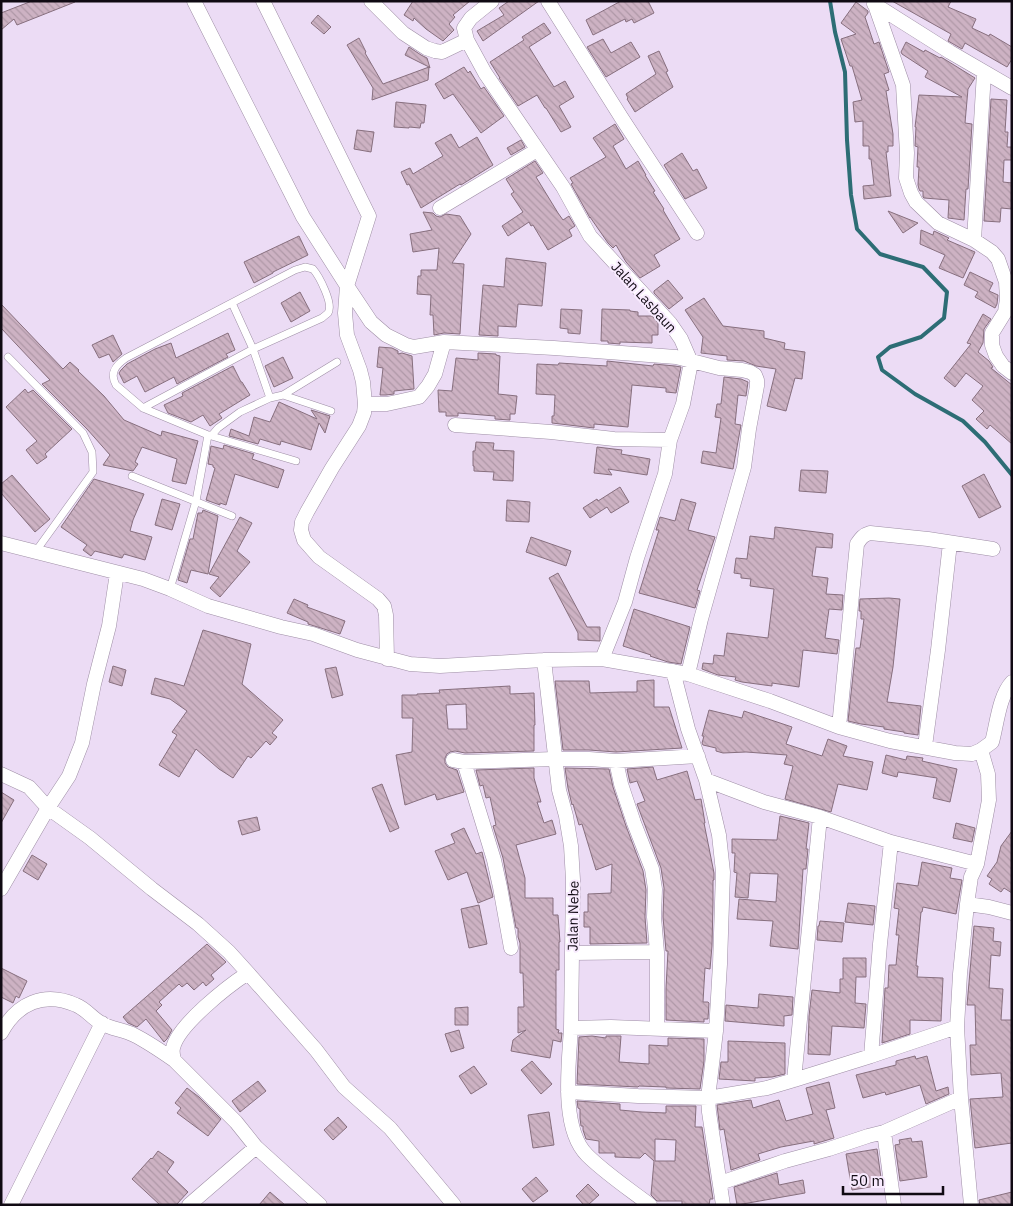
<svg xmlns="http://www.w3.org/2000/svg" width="1013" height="1206" viewBox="0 0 1013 1206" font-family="'IBM Plex Sans',sans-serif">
<defs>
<pattern id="building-back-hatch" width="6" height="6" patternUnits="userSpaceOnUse" patternTransform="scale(1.25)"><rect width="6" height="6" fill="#cdb2c3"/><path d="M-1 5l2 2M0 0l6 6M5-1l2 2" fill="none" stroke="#af98a7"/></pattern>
</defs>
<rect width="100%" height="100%" fill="#ecdcf5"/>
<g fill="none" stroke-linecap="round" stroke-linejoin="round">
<path stroke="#2d6d75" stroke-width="4" d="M830 1 835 32 845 72 847 140 851 195 857 229 880 254 923 267 947 292 944 318 921 337 890 347 878 357 882 370 915 394 963 421 985 442 1012 475"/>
</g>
<path fill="url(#building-back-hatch)" stroke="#876f7e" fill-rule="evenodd" d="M32 1H75V2L17 25 14 19 1 30V13Z
M413 1H470L453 15 455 17 449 24 454 30 443 41 426 29 414 18 413 21 404 15Z
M509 1H539L483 41 477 31 504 15 499 8Z
M621 1H648L654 13 634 23 632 19 626 22 625 19 593 35 586 20Z
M892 1H951L948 7 976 19 972 28 989 36 990 34 1012 47V59L1007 67 965 43 962 49 948 41 951 34Z
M856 2 868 11V13L865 17 874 44 879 42 889 72 884 74 889 90 886 91 893 134V146H888V152H886L891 196 864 199 863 186 874 185 871 159H869V146H863V121L855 122 853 102 862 100 852 66H850L841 39 856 34 841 23Z
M318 15 331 27 324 34 311 23Z
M544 23 551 33 529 47 554 87 565 81 574 97 559 106 571 127 561 132 546 108H545L537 95 518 106 499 78H500L490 62 524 40 522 37Z
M359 38 366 52 365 53 383 84 429 67 405 55 409 47 421 55 427 58 430 68 429 67 428 80 372 100 373 88 347 45Z
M603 39 611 53 631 42 640 57 606 77 587 47Z
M906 42 924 52 925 50 940 58 941 57 975 78 968 89 965 123 972 124 968 189H966L964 220 948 218 949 200 924 198 923 197V191H920L919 189 918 185 919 167H917L918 147 915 146 916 127H915L919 95 962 97 925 77 928 71 902 54 901 52Z
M659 51 668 71 666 72 673 87 635 112 627 99 628 98 626 94 656 74 648 56Z
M464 67 468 73 470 71 481 89 484 87 504 116 481 133 453 94 444 99 435 84Z
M991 99 1007 100 1005 132H1008L1007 147H1012V160H1004L1003 182 1012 183V209L1001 208 1000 222 984 221Z
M396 102 426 105 424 123H421L420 128 409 127V128L394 127Z
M615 124 624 139 613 146 626 169 638 161 646 175H645L655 191 653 192 664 209 663 210 680 239 654 255 660 266 640 278 626 262 616 245 613 248 608 243 590 217V218L571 184 573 183 570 178 606 157 593 138Z
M357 130 374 132 371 152 354 149Z
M451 134 459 148 477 137 493 165 461 185 460 184 421 208 409 184 407 185 401 172 410 168 413 174 443 156 435 143Z
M521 140 525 147 511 155 507 148Z
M682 153 693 171 697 169 707 188 685 199 664 165Z
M535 161 543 173 536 177 558 213 563 220 569 216 575 226 569 230 572 236 548 250 533 225 531 226 529 222 508 236 502 226 523 212 511 194 514 192 506 179Z
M888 211 918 223 903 233Z
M423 212 433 213 436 216 440 217 446 214 460 216 471 234 452 263 464 264 460 334 444 333 434 335 433 315H430L431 295 417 294 418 276H421V270H437L439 248 413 252 410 234 432 230Z
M921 230 933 235 934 231 949 238 947 240 975 252 963 278 939 268 945 255 920 244Z
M299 236 308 255 273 272V273L254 283 244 262Z
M506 258 546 263 542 306 518 304 516 327 498 326V336L479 335 483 285 504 287Z
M970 272 993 283 989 291 998 295 997 304 995 308 975 297 978 292 964 285Z
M668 280 683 298 669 309 654 293V291Z
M300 292 310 311 291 322 281 303Z
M704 298 723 326 764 331V338L785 343 784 349 805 352 802 379 795 378 786 411 767 406 776 369 756 366 744 361 727 360V356L701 353 703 337 685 310Z
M1 304 63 369 70 362 79 370 78 371 104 396 124 420 161 436 162 431 198 441 186 484 172 481 177 459 142 447 135 462 138 464 133 471 103 465 110 455 87 429 42 384 50 380 1 328Z
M561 309 582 310 580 334 568 333V329L560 328Z
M602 309 630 310V311L638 312V316H652L658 323V335H652V343L620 342V344L608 343V341H601Z
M983 314 991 319 984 329 983 343 978 352 989 361 993 367 991 368 1012 385V444L990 425 987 429 976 419 984 411 972 400 983 386 966 373 955 387 944 378 971 344 967 343Z
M228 333 235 350 226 354 228 357 177 384 174 377 145 392 137 376 124 383 119 373 121 370 127 364 155 349 171 343 176 358Z
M113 335 122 354 113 362 109 354 99 358 92 345Z
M379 347 392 348 398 351V354L402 353 412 356 414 389 394 391V394L386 395H380L383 368 377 367Z
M478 353 496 354V355L500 356 498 394 517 396 515 414H510V420L495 419V416L458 413V416H446V412H439L438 390 452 391 456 358 478 360Z
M283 357 293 378 274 387 265 366Z
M607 361 653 366 654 364 675 366 681 367 676 393 666 392V388L632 385 628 427 594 424V428L552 423V416H554L555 395 536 394 537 364 558 365 559 363 607 366Z
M233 366 241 382H242L250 395 219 414 222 418 210 426 203 415 191 422 168 413 164 405 183 396 182 393Z
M724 377 741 379 748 382 746 396 738 395 735 424 741 425 733 469 701 463 703 451 716 453 721 418 715 417 717 404H721Z
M25 389 28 393 33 390 72 429 45 454 47 457 37 464 26 450 37 441 6 407Z
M279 402 317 419 311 410 330 416 325 433 319 423 311 450 281 441 280 445 260 439 258 444 229 436 231 429 249 436 254 417 270 422Z
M476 442 494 443 493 450 514 451 513 481 493 480 494 472 474 471V466H473V451H475Z
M224 445 254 454 252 459 284 470 278 488 235 474 226 505 220 503V505L206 500 215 468 213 467V465L208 464 211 446 223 449Z
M597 447 622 450 621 454 650 459 647 475 608 469 612 475 594 473Z
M801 470 828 471 826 493 799 491Z
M984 474 1001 507 979 518 962 486Z
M12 475 50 519 35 532 1 493V484Z
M94 479 144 494 133 520 130 531 152 537 145 560 124 554 122 558 95 551 91 556 83 550 87 545 61 527Z
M620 487 629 502 611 513 607 507 590 518 583 508 597 499 598 501Z
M162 499 180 504 172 530 155 525Z
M681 499 696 503 688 530 715 537 697 590 700 591 695 608 639 593 659 530H656L660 517 675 521Z
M507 500 530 502 529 522 506 521Z
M203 510 218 516 208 574 191 570 187 583 178 580 190 539H193L198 513H202Z
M240 517 252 523 237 551 250 562 220 597 210 588 219 577 209 574Z
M775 527 833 534 832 548 816 547 812 576 828 578 826 594 843 595 842 610 829 609 825 638 839 640 837 654 803 650 799 687 772 683V686L742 682 735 680 736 677 718 675 702 669 703 663 713 664 714 655 724 656 727 633 768 638 774 589 750 586 751 579 741 578V574L734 573 736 558 747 559 750 536 774 539Z
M531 537 571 551 566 566 526 552Z
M558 573 587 627H600V641L578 640V633L549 578Z
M889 598 900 599 893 667 887 702 921 706 918 735 904 733V732L884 729V727L861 724 848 721 856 648H860L864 619H861V611H859L860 599Z
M294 599 308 605 307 607 345 621 340 634 308 624V622L287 613Z
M634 609 690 627 681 664 668 662 650 656 651 655 623 646Z
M203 630 251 644 242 684 283 720 272 733 277 737 270 745 266 741 251 758 248 756 233 778 219 769 196 749 179 777 159 765 177 735 172 732 187 711 170 699 151 694 155 678 184 686Z
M113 666 126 670 122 686 109 682Z
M336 667 343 695 332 698 325 669Z
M654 680V707H669L682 748 616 752 589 750H563L555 681H589L590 693 621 692H637V681Z
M510 686V694L534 693 535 725H534V751L465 753 455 751 450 752 447 754 445 758V763L448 767 457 770 464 792 437 800 435 794 405 805 396 755 412 752 413 718H402V695H417V694L440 693 439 690ZM466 704 467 729H448L446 705Z
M709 710 742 718 744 711 792 727 786 744 822 756 828 739 847 746 843 756 873 762 867 790 838 784 831 812 785 799 793 766 784 764 787 755 746 752 723 753 716 751V748L703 745 702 743 704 736H702Z
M886 755 906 760 907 756 923 758 922 761 957 769 950 802 933 798 937 778 898 772 897 777 882 773Z
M653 767 657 780 687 771 695 800 701 799 705 823H704L714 873V880H713V902L712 946 710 969 705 968 703 1002H708L709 1003 708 1019H704V1022L666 1020V988L668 951H666L663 917 664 888 661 868 637 804 645 801 637 781 630 783 627 769Z
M534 768V778L541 802H537L544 823 552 820 556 834 516 845 525 878V898H553V915H558L560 942H559V970H556V1029L559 1030 558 1033H562L561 1042 553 1040 550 1058 511 1051 513 1040 526 1030 518 1033V1007H524L523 973H520V943L518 937V928H516L503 858 493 826 496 825 490 797 486 798 483 785 480 786 476 770Z
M565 768 609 769 613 787 626 826 643 871 646 890 645 917 647 943 590 944V927H584V912H588V894L611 893 612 864 596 870 582 824 579 825 573 804 572 805 568 788Z
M382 784 399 828 390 832 372 788Z
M1 792 14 800 1 823Z
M780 816 809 823 806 849H808L806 869H803L798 949 770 946 773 921 737 919 739 899 776 902 778 874 750 873 748 898 735 897 737 873 734 872 735 853H732V839L777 840Z
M257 817 260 830 242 835 238 821Z
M956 823 975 828 972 842 953 838Z
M464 828 476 854 482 852 491 889 493 897 478 903 467 872 448 880 435 851 455 843 451 834Z
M1012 831V893L1004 888 1001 892 989 884 992 879 987 876 997 862 1001 846Z
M32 855 47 864 38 880 23 871Z
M922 862 952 868 950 878 962 880 956 914 923 907 922 912H921L916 966H918L917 977 943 978 941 1021 910 1020V1034L882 1043 885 988H888L889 965H896L899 935H896L899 909 894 908 897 883 918 886Z
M848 903 875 906 873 925 845 922Z
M479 905 487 944 469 948 461 909Z
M820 921 844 923 842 942 817 940 818 926H819Z
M974 926 994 928 993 941 1001 942 1000 956 991 955 989 988 1003 989 1001 1020H1012V1143L975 1148 970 1099 1003 1097 1001 1073 971 1075 970 1045H976L975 1005H967Z
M207 944 226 962 211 975 214 979 206 986 203 982 194 990 187 983 182 987 179 984 159 1002 162 1005 156 1011 172 1030 167 1039 164 1042 146 1019 137 1027 128 1023 123 1017Z
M843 958H866V977H856L855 1003 866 1004 864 1028 832 1026 830 1055 808 1054 809 1016 812 990 840 993V979H843Z
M1 968 27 981 19 998 16 996 13 1003 1 997Z
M759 994 793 997 792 1015 784 1016V1026L725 1021 726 1005 758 1008Z
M468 1007V1025H455V1008Z
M459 1030 464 1048 451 1052 445 1034Z
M592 1036 606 1038V1036H621L619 1062 649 1064V1045L668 1046V1038L704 1039V1061L700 1089 666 1088V1087L639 1086 638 1087 577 1084 579 1037Z
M728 1041 785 1043V1074L772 1077 755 1078V1081L719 1079 721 1062H728Z
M915 1056 916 1059 927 1056 936 1091 948 1087 949 1094 926 1104 920 1085 886 1095 885 1092 863 1098 856 1075 896 1065V1061Z
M532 1061 552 1084 541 1094 521 1070Z
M474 1066 487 1084 471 1094 459 1076Z
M258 1081 266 1091 240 1112 232 1101Z
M829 1082 835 1108 826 1110 834 1138 814 1144V1141L808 1142 781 1147 758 1154 760 1160 731 1170 724 1129 720 1130 717 1105 751 1100 753 1108 779 1100 786 1121 813 1114 806 1088Z
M187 1088 199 1097 221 1119 208 1136 177 1113 181 1108 175 1103Z
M577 1101 620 1104V1110L642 1112 666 1113V1106H696L695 1127H702L713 1199H710L709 1205H682V1201H657L651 1195 654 1161 645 1153 640 1158 615 1157V1153H599V1141L586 1139 583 1130V1126H581L580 1118V1109L578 1108ZM655 1139 676 1140 675 1161H655Z
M549 1112 554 1145 533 1148 528 1115Z
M338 1117 347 1127 333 1140 324 1130Z
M911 1138 912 1142 922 1141 927 1177 900 1181 895 1145 900 1144 899 1140Z
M877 1149 882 1185 852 1190 846 1154Z
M158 1151 174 1162 167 1172 188 1192 176 1205H160L132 1179 151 1158 152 1159Z
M777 1173 779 1185 803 1180 805 1193 737 1205 734 1187Z
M536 1177 548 1191 533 1202 522 1189Z
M588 1184 599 1195 588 1205H584L576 1196Z
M270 1192 285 1205H259Z
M1012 1192V1205H980L979 1200Z"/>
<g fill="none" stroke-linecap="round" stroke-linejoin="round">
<g stroke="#9e8ea5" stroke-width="8">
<path id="lane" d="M232 303 253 349 270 398
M8 357 83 433 92 452 93 472 36 551
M283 395 331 411
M143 408 253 349 322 318C323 317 327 314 328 313 334 304 319 276 313 269L305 267 295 270 126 358C116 365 109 373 116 385L143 408 208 435 296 461
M132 476 232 516
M170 589 196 501 208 435H212L218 428 240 412 270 398 283 395 337 362"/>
</g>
<g stroke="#9e8ea5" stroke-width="15">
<path id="street" d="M194 1 303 217 347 286 345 313 347 335 360 370 363 382 365 404 364 413 359 426 332 468 307 512 302 522 301 530 304 540 319 557 378 599 384 606 386 615 387 659
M263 1 369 216 347 286 371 322 386 335 406 345 414 347 444 342 554 348 676 357 719 368 742 370 750 372 755 375 757 380V386L749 429 744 467 701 619 688 674
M371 1 403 33 426 48 435 51 442 52 467 40
M492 1 471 18 464 28 467 40 485 73 563 187 590 236 670 323 681 339 691 362 683 404 670 440 665 474 637 558 625 602 602 659
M548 1 621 117 697 233
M874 4 950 52 1012 88
M875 5 903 85 907 153 906 178 911 193 916 202 938 223 974 240 992 252 998 259 1006 282 1007 299 1005 312 992 333V345L996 356 1003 366 1012 373
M440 208 537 150
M974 240 984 72
M365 404H387L419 397 428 386 435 374 444 342
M455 425 551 432 614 439 670 440
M1 543 143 579 170 589 208 606 281 627 313 634 357 650 410 664 440 666 544 660 602 659 688 674 770 701 839 727 890 741 955 753 972 754 981 750 992 742C997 724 999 696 1012 682
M544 660 559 790 566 816 571 846 573 880 571 1028 611 1027 716 1031
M673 671 688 729 706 780 719 835 723 872 720 964 716 1031 708 1098 709 1112 723 1205
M839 727 857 544C861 538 863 535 870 533L928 539 993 549
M925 746 938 650 950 543
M453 760 464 762 555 759H589L616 761 698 756
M616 761 621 784 634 823 652 869 655 889 654 917 657 952V1029
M464 762 494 860 500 887 511 948
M1 774 29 787 48 808 90 838 152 889 198 924 229 952 248 973C228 986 178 1025 173 1048 172 1052 173 1056 174 1060L236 1122 256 1147 320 1205
M706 780 764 802 820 817 891 842 977 864
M1 889 48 808 69 776 82 743 94 684 109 626 117 573
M967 904 989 907 1012 913
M572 953 657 952
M248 973 316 1050 344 1087 390 1128 454 1205
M571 1028C569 1063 560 1128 587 1155 605 1173 629 1189 650 1205
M1 1033C17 1003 44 991 76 1005 86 1009 92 1018 101 1023 111 1029 124 1030 134 1035 148 1042 161 1051 174 1060
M871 1056 880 944 891 842
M794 1080 820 817
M568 1092 638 1096 708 1098 767 1088 794 1080 871 1056 957 1027
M884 1132 894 1205
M720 1183 785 1161 829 1149 868 1136 884 1132 961 1098
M11 1205 102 1023
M189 1205 256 1147
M971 1205 961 1098 957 1027 960 974 967 904 971 877 977 864 989 800 988 774 981 750"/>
</g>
<use href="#lane" stroke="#fff" stroke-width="7"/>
<use href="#street" stroke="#fff" stroke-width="14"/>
</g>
<g text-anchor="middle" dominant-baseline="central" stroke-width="4" stroke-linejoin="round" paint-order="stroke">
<g font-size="14" fill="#100a13" stroke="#f8eafe">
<text transform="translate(644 297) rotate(48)">Jalan Lasbaun</text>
<text transform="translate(573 916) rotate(-89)">Jalan Nebe</text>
</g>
</g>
<rect width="1013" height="1206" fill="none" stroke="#100a13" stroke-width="5"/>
<path d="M843 1186v8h100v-8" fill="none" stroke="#100a13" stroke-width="2.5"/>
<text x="850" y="1186" font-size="15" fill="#100a13" stroke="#f8eafe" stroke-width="4" paint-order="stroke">50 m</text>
</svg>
